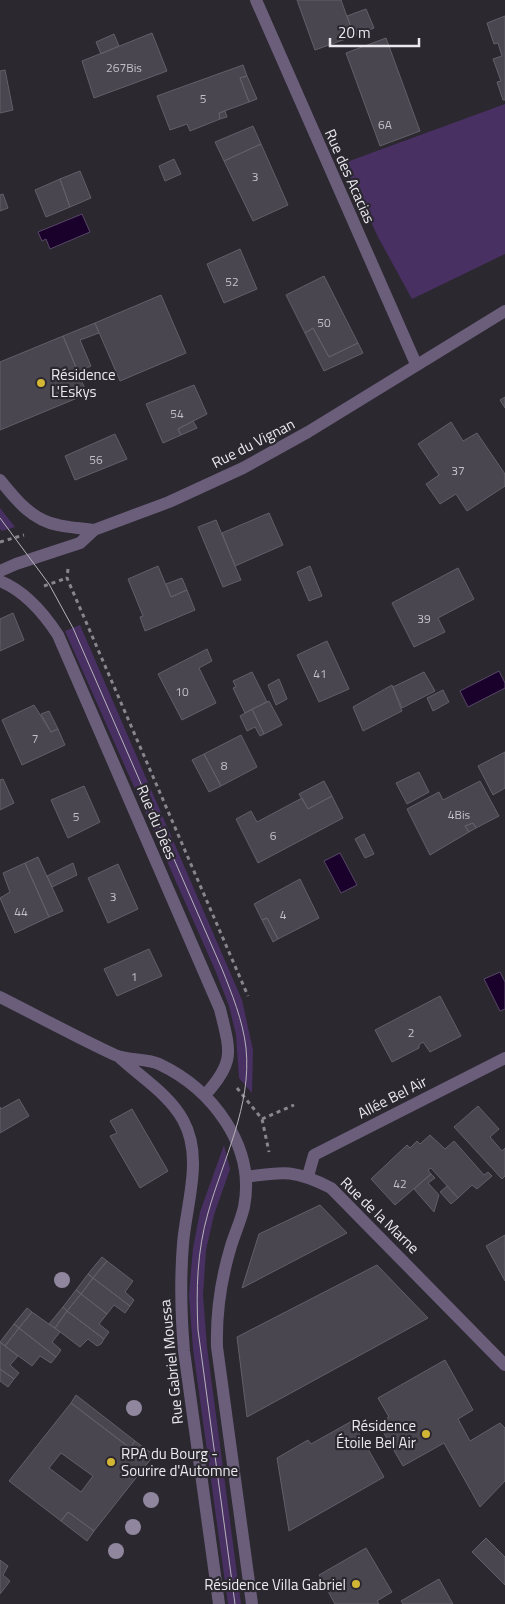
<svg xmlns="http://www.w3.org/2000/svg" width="505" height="1604" viewBox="0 0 505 1604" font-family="'Titillium Web',sans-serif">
<rect width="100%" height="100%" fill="#2b2830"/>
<path fill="#493063" d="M505 104V254L412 299 378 237 344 163Z
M0 508 15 527 2 531 0 529Z
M80 625 242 1000 253 1050 252 1093 239 1078 236 1035 229 1006 216 972 65 631Z
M224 1145 230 1169 214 1215 206 1250 203 1295 207 1347 241 1604H228L193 1349 189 1295 193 1248 200 1212Z"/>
<path fill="#19012c" stroke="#584766" d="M82 214 90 232 50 249 46 239 42 241 38 232Z
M499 671 505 683V688L468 707 460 691Z
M340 853 357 885 341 893 324 861Z
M500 972 505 982V1009L500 1011 484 979Z"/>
<path fill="#4a464f" stroke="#635f69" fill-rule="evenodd" d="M297 0H341L354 36 315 50Z
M366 9 374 28 354 36 347 16Z
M505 16V100H503L497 82 501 81 493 59 502 56 498 43 494 44 487 23Z
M152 33 167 71 94 98 82 61Z
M114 34 119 46 101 54 96 42Z
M386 38 420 131 380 146 346 53Z
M243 65 247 76 240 78 249 102 219 113 220 119 190 131 187 124 170 130 157 96Z
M5 70 13 110 0 113V71Z
M247 76 257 99 249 102 240 78Z
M225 111 227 117 220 119 219 113Z
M253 126 261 144 224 161 215 142Z
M261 144 288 205 253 221 224 161Z
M174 159 181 174 165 181 159 166Z
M80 171 91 198 70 207 60 179Z
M60 179 70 207 46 217 35 190Z
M3 194 8 208 0 211V195Z
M240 249 257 289 224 303 207 264Z
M324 276 358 343 329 357 313 328 305 333 286 295Z
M161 295 186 353 120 381 95 323Z
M95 323 99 333 80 340 91 366 78 372 63 336Z
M313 328 329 357 358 343 363 353 324 371 305 333Z
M63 336 87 394 0 430V362Z
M194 385 207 414 178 429 181 435 163 443 146 404Z
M505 397V408L500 400Z
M193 421 197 428 181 435 178 429Z
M451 422 463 441 477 433 505 474V486L467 511 456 494 440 504 426 484 439 475 418 444Z
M115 434 127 459 75 480 65 456Z
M269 513 283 545 235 566 222 533Z
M216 520 241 580 223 587 198 527Z
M158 566 171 597 187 590 195 610 145 631 140 617 143 616 128 579Z
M310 566 322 596 309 601 297 572Z
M458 568 474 599 438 618 445 632 414 647 392 603Z
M182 578 187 590 171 597 166 584Z
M13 613 24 640 0 651V619Z
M327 641 349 689 319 702 297 655Z
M207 649 212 661 199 668 216 703 182 720 158 674Z
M252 672 267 702 245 713 233 688 236 687 233 681Z
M424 672 435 691 402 708 393 687Z
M279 679 287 699 276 705 268 685Z
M392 685 402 711 363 731 353 707Z
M443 690 449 702 433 711 427 698Z
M269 701 282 725 264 734 252 709Z
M34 705 51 732 58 729 65 745 22 765 2 720Z
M252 709 264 734 260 736 255 727 247 731 240 716Z
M49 711 58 729 51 732 41 714Z
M241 735 257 767 221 786 204 754Z
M505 752V788L493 795 478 766Z
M204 754 221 786 209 792 192 760Z
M419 772 429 792 407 804 396 783Z
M3 779 14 803 0 810V780Z
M324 781 332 796 308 809 299 794Z
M480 781 499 816 476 828 473 823 465 826 469 832 430 855 407 809 439 792 443 800Z
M84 786 100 822 68 838 51 800Z
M332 796 343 818 258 863 236 819 251 811 257 822 302 798 308 809Z
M473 823 476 828 469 832 465 826Z
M364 834 374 854 365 858 355 839Z
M38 857 63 911 49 917 25 863Z
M25 863 49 917 15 933 0 898 10 892 3 873Z
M73 863 77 875 52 887 47 876Z
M118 864 138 909 108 923 88 878Z
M300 879 319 918 278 939 267 918 262 920 254 904Z
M267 918 278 939 273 942 262 920Z
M149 949 162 976 117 996 104 969Z
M440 996 461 1036 430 1052 423 1042 419 1045V1048L392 1062 375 1030Z
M19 1099 29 1116 0 1133V1107L1 1109Z
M478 1106 499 1129 490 1137 502 1151 505 1148V1176L502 1179 454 1127Z
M132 1109 168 1171 140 1188 110 1136 117 1133 110 1121Z
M430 1135 445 1149 454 1141 484 1175 488 1172 492 1176 477 1189 472 1185 458 1198 431 1168 428 1170 431 1174 395 1205 371 1179 407 1145 410 1148 417 1141 420 1144Z
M431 1174 435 1178 428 1183 439 1195 434 1212 414 1189Z
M447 1186 458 1198 451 1204 440 1192Z
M320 1205 347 1233 242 1288 259 1234Z
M505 1235V1281L486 1246Z
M102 1257 107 1261 93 1278 88 1274Z
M107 1261 133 1281 125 1292 134 1300 130 1306 93 1278Z
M377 1265 428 1318 247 1417 237 1337Z
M88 1274 93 1278 81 1294 76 1290Z
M93 1278 130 1306 125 1313 114 1305 107 1314 81 1294Z
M76 1290 81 1294 67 1311 63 1307Z
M81 1294 107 1314 99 1324 109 1332 104 1339 67 1311Z
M63 1307 67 1311 55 1328 49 1324Z
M27 1308 32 1312 19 1328 14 1324Z
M67 1311 104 1339 101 1344 97 1346 88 1339 80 1347 55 1328Z
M32 1312 60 1332 52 1342 61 1350 56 1357 19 1328Z
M14 1324 19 1328 5 1346 0 1342Z
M19 1328 56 1357 51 1363 40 1356 32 1366 5 1346Z
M0 1342 18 1356 10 1365 19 1373 14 1379 0 1369Z
M445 1360 473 1410 458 1419 470 1441 500 1423 505 1428V1481L480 1507 444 1443 403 1466 378 1423 389 1417 378 1398Z
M0 1369 14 1379 8 1387 0 1381Z
M76 1395 135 1441 130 1448 71 1403Z
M71 1403 130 1448 135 1441 154 1455 94 1531 68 1512 61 1521 9 1481ZM61 1453 93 1476 81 1492 49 1468Z
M352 1421 384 1477 289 1531 277 1458 308 1440 311 1444Z
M68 1512 94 1531 87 1541 61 1521Z
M486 1538 505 1557V1585L472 1552Z
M366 1548 392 1592 377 1601 379 1604H335L319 1575Z
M0 1560 8 1566 3 1575 10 1581 0 1594Z
M439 1579 453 1604H403L401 1601Z"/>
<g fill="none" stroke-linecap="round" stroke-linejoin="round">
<path stroke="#89878e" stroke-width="3" stroke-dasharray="4 4" stroke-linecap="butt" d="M0 542 24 535
M68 569 67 578 248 996
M44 586 67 578
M237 1088 262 1119 269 1152
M262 1119 294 1105"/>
<path stroke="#6b5e7b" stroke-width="12" d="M256 0 416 364
M0 480C16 500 32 520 58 525 70 528 82 528 94 530
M0 571 16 564 80 543 94 530 169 502 243 468 308 432 505 311
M0 581C25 591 43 612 58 635L220 1009C230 1051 236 1061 205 1095
M0 997C38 1016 76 1037 115 1055 129 1061 146 1058 159 1064 212 1089 256 1146 244 1207 241 1220 235 1233 231 1246 221 1279 216 1313 217 1347L252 1604
M118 1056C139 1076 169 1094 183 1120 204 1158 186 1204 183 1244 180 1280 181 1315 184 1351L219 1604
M308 1176 314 1155 505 1058
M246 1177C284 1171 296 1170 331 1188L505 1365"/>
<path stroke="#b6b3ba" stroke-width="1" d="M0 518 49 584 73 628 222 969C232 994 243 1021 246 1048 252 1106 223 1159 208 1213 197 1251 196 1290 198 1330L235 1604"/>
</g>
<g fill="#90869e">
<circle cx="62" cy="1280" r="8"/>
<circle cx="134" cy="1408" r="8"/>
<circle cx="151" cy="1500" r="8"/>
<circle cx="133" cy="1527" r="8"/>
<circle cx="116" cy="1551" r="8"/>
</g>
<g fill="#d4b635" stroke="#2b2830" stroke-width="2">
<circle cx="41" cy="383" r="5"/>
<circle cx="426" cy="1434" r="5"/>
<circle cx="111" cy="1462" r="5"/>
<circle cx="356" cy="1584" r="5"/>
</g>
<g text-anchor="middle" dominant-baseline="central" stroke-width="4.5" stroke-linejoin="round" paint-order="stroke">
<g font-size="12" fill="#c3c0c7">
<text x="124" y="67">267Bis</text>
<text x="203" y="98">5</text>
<text x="385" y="124">6A</text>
<text x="255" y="176">3</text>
<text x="232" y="281">52</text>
<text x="324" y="322">50</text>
<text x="177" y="413">54</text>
<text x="96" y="459">56</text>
<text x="458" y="470">37</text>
<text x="424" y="618">39</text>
<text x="320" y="673">41</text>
<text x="182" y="691">10</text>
<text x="35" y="738">7</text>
<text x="224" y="765">8</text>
<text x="459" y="814">4Bis</text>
<text x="76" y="816">5</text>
<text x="273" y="835">6</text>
<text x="113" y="896">3</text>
<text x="21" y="911">44</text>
<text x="283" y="914">4</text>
<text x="134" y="976">1</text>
<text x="411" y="1032">2</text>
<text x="400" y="1183">42</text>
</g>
<g font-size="15" fill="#ebe9ef" stroke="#2b2830">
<text transform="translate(350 176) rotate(66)">Rue des Acacias</text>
<text transform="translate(253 443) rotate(-27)">Rue du Vignan</text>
<text transform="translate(157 822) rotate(67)">Rue du Dées</text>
<text transform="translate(392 1097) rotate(-27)">Allée Bel Air</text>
<text transform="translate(380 1215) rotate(44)">Rue de la Marne</text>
<text transform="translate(171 1362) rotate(-96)">Rue Gabriel Moussa</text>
</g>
<g font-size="15" fill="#ebe9ef" stroke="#2b2830" text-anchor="start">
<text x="51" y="374">Résidence<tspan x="51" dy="17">L'Eskys</tspan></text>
<text x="416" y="1425" text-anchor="end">Résidence<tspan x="416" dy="17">Étoile Bel Air</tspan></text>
<text x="121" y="1453">RPA du Bourg -<tspan x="121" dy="17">Sourire d'Automne</tspan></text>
<text x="346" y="1584" text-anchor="end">Résidence Villa Gabriel</text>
</g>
</g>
<path d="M330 38v8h89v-8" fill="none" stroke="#ebe9ef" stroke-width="2.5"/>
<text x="338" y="38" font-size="15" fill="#ebe9ef" stroke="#2b2830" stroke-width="4" paint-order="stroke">20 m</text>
</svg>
